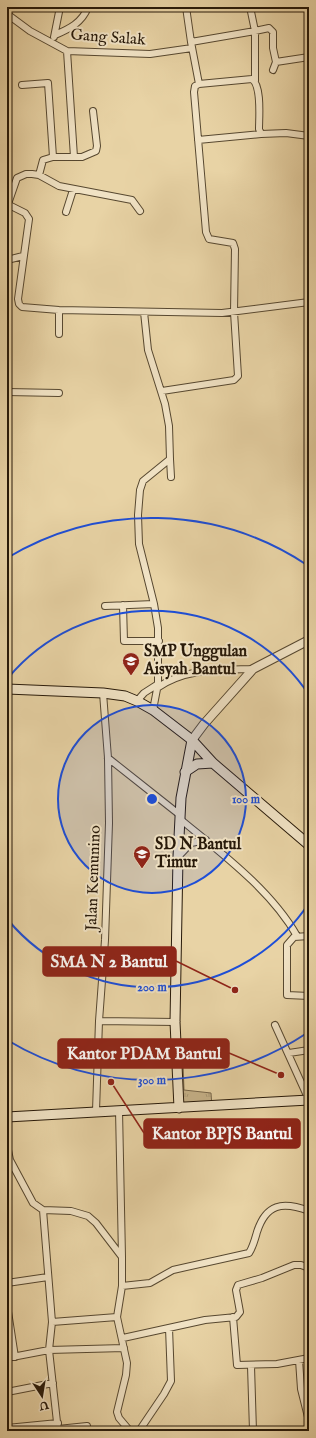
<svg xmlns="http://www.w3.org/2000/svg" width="316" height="1438" viewBox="0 0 316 1438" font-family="'IM FELL English',serif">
<defs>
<pattern id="park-tufts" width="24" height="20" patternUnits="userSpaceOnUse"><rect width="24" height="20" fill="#c7b38a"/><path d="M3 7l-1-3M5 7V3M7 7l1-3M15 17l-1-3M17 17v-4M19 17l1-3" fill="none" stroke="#ab9976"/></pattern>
</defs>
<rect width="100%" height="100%" fill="#e8d3a5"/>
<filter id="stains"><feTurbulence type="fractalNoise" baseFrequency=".005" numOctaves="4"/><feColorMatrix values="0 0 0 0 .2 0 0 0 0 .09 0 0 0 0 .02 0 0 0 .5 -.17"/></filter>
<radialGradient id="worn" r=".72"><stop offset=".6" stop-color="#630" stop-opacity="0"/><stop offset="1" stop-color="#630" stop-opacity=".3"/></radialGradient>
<path fill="url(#park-tufts)" stroke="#77664a" d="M174 1064H183L184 1090 211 1093 212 1107 178 1108Z"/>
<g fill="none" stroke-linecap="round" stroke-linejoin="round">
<g stroke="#574830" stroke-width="8">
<path id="minor" d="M186 7 191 42 199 84
M250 7 255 31 269 28 273 32V48L276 62
M7 14 30 31 67 51 150 54 192 48
M55 35C69 29 82 23 88 7
M54 37 60 7
M191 42 255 31V81
M67 51 74 157
M273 70 276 62 309 57
M22 85 48 83 53 157 43 160 39 175
M198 140 261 134
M53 157H82L96 151 97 146 93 111
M7 204 25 213 29 219 18 299 19 304 22 307 59 310 222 313 309 302
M8 204 17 178 26 174H32L39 175 59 186 132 200 140 211
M66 212 73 190
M7 260 23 256
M59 310V334
M144 312 148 350 165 404 169 426 170 459 143 481 140 490 138 515 139 544 154 604 158 628V684L153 710
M162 391 234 380 238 376 234 312 235 249 233 243 209 239 206 232 194 92 195 86 199 84 252 79C262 86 259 118 259 129L261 134 286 133 309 136
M7 392 59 393
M170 459 171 477
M123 605 124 641H159
M105 606 154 604
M157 688C185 668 220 670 253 669
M137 701 144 693 158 684
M108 758 180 815
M180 819C221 853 271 890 297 936
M178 857 191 843 206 840
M309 936 294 937 287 945V995L309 996
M99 1021 175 1022
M275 1025 309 1100
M289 1053 309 1050
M119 1110 122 1257
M96 1111 99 1021 105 940 109 823 108 758 103 693
M7 1145 10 1160 33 1203 43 1210 71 1211 88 1216 96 1223 122 1257V1286L117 1317 127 1363 126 1375 117 1412 119 1418 130 1431
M43 1210 52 1322 49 1350 58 1431
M7 1283 48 1277
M122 1286 150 1283 173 1270 249 1253C253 1247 255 1239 257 1232 266 1204 282 1201 309 1211
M7 1305 15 1357
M233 1317 237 1365 277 1364 309 1358
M52 1322 117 1317
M123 1338 205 1320 236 1317 240 1312 236 1290 238 1285 262 1278 294 1265H301L309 1268
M7 1358 49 1350 124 1348
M299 1360 301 1389 309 1421
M251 1366 253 1431
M7 1392 53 1383
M7 1428 58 1423
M58 1429 87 1426
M139 1431 164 1394 171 1381 169 1328"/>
</g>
<g stroke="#574830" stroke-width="10">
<path id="tertiary" d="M192 740 204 724 253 669 309 640"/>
</g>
<g stroke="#271909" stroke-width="11">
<path id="secondary" d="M7 689 103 693 125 696 137 701 153 710 192 740 213 763 309 845
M185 772 197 764 213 763
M179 1108 175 1022 178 857 181 798 192 740
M7 1117 309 1100"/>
</g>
<use href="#minor" stroke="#f0e2c4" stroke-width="6"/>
<use href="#tertiary" stroke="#f0e2c4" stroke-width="8"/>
<use href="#secondary" stroke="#f0e2c4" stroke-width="9"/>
</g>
<circle cx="152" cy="799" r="94" fill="#1d4ed8" fill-opacity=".12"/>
<g fill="none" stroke="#1d4ed8" stroke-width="2">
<circle cx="152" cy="799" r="94"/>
<path d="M309 903A188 188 0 0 1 8 920M8 678A188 188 0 0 1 309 695"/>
<path d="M307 1033A281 281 0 0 1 7 1040M7 558A281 281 0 0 1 307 565"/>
</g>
<defs>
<g id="school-pin" transform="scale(0.9)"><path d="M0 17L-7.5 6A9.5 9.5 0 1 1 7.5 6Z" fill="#8f2418" stroke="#f0e2c4"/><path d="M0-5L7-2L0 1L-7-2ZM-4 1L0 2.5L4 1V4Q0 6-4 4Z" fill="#fff"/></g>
</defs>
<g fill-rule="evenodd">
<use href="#school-pin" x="131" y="661"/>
<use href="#school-pin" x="142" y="854"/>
</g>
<g text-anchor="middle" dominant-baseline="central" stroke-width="4" stroke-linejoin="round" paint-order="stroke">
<g font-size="16" fill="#271909" stroke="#f0e2c4">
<text transform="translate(108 38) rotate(4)">Gang Salak</text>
<text transform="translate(94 878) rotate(-88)">Jalan Kemunino</text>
</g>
<g font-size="16" font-weight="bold" fill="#271909" stroke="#f0e2c4" text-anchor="start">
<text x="144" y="652">SMP Unggulan<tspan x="144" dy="18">Aisyah Bantul</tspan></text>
<text x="155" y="845">SD N Bantul<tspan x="155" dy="18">Timur</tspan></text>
</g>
</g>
<circle cx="152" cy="799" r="6" fill="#1d4ed8" stroke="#f0e2c4" stroke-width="2"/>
<g font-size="12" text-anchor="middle" font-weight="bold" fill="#1d4ed8" stroke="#f0e2c4" stroke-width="4" stroke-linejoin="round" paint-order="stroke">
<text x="246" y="803">100 m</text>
<text x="152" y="991">200 m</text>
<text x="152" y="1084">300 m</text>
</g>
<path fill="none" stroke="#8f2418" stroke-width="1.5" d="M235 990L176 961M281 1075L229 1053M111 1082L144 1133"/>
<g fill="#8f2418" stroke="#f0e2c4" stroke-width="1.5">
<circle cx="235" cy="990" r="4"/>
<circle cx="281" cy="1075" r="4"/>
<circle cx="111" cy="1082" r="4"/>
</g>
<g fill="#8f2418" stroke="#8f2418" stroke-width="1.5">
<rect x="43" y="947" width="133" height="29" rx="4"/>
<rect x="58" y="1039" width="171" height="29" rx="4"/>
<rect x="144" y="1119" width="156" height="29" rx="4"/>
</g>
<g font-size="17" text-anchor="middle" font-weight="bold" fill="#fff">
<text x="109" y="967">SMA N 2 Bantul</text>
<text x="144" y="1059">Kantor PDAM Bantul</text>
<text x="222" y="1139">Kantor BPJS Bantul</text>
</g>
<rect width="316" height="1438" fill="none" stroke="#e8d3a5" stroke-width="24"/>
<rect x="8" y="8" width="300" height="1422" fill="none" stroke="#271909" stroke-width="2"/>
<rect x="12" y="12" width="292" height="1414" fill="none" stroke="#271909"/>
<g transform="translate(42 1396) rotate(168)" stroke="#f0e2c4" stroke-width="3" paint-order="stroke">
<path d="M0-3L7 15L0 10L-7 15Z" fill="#271909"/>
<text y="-6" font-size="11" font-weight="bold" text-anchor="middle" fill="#271909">U</text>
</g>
<rect width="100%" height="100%" filter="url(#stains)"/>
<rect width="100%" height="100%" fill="url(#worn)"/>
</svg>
